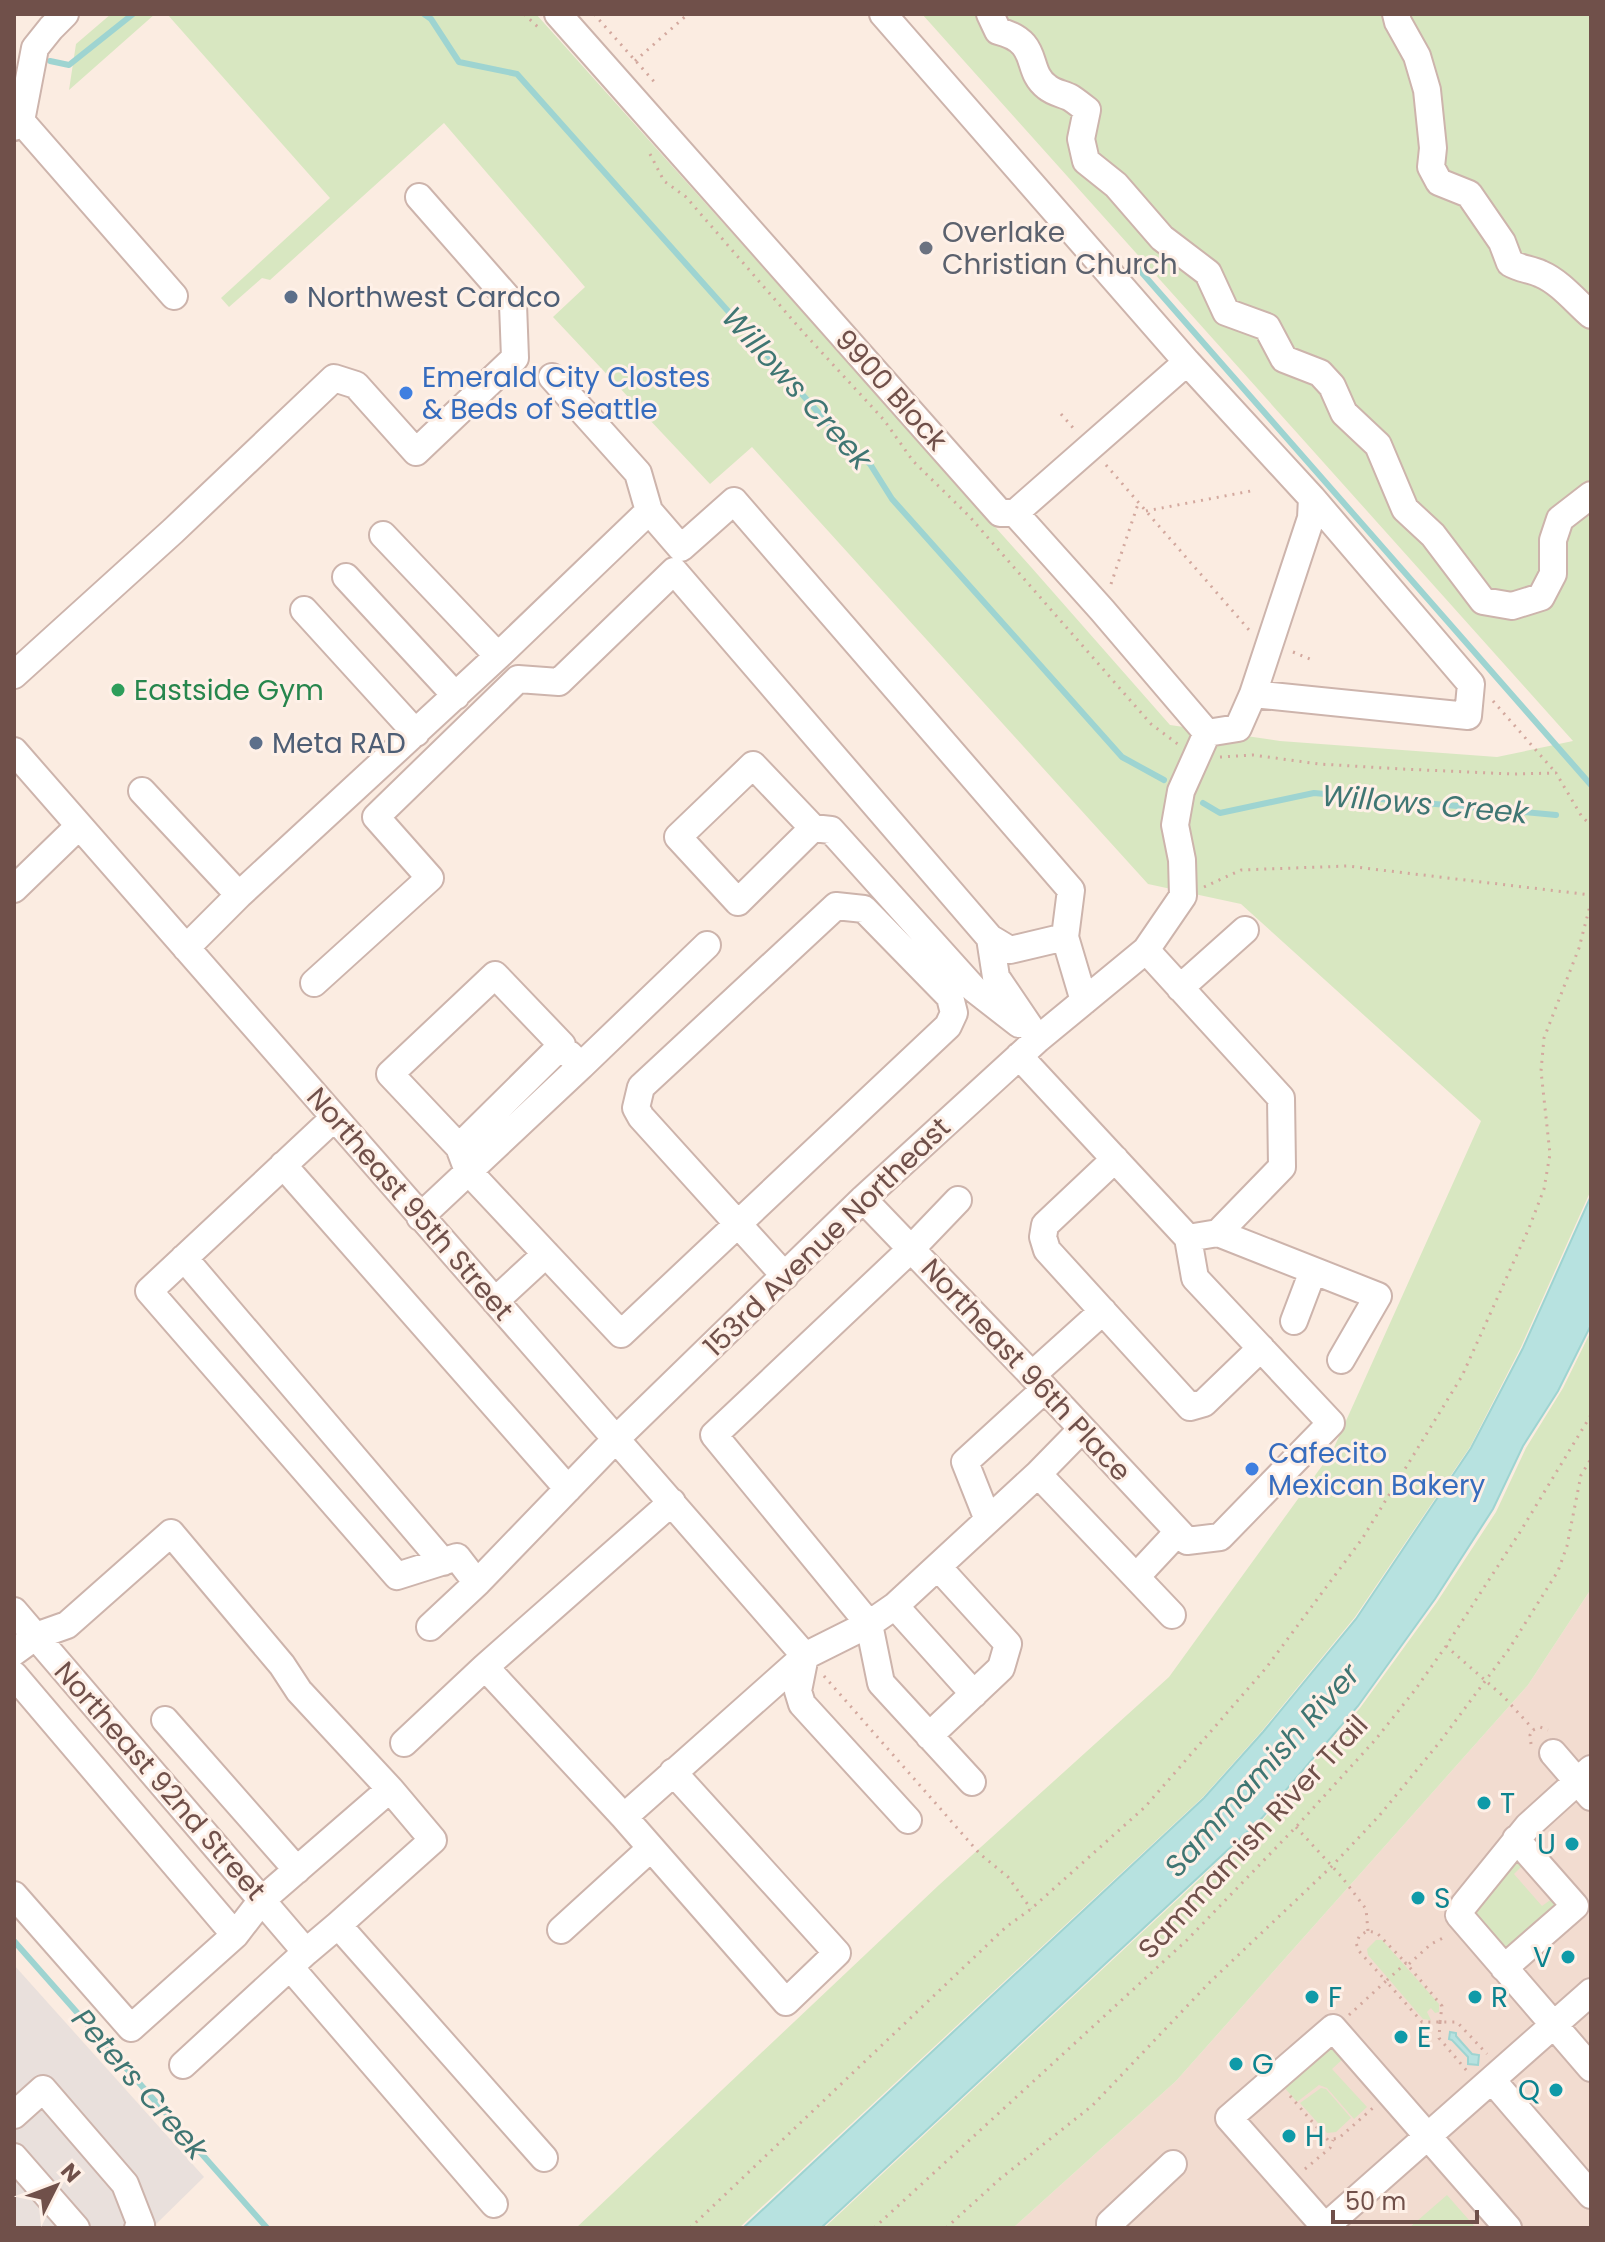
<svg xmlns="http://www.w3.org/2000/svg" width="1605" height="2242" viewBox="0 0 1605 2242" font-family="Poppins,sans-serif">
<rect width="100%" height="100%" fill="#fbece1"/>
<path fill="#f2dcd0" d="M1591 1589V2228H1013L1176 2081 1528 1685Z"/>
<path fill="#e9e0dc" d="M14 1965 204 2177 152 2228H14Z"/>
<path fill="#d8e7c1" d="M111 14H155L69 90 76 44Z
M167 14H536L1031 567 1170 725 1280 741 1497 757 1573 741 922 14H1591V1190L1521 1347 1470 1447 1355 1617 1261 1732 1203 1797 739 2228H576L939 1885 1169 1677 1332 1452 1481 1121 1241 904 1148 884 752 447 710 484 553 317 585 287 444 123 270 280 262 278 229 307 221 298 330 198Z
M1591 1331V1589L1528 1685 1176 2081 1013 2228H824L1262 1821 1360 1708 1437 1602 1496 1512 1526 1448 1563 1388Z
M1512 1853 1524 1864 1514 1874 1542 1906 1553 1898 1560 1905 1506 1947H1502L1471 1915Z
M1376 1940H1382L1439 2004V2012L1435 2013 1431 2008 1427 2012 1431 2020 1423 2019 1368 1955 1367 1949Z
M1332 2048 1338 2050 1345 2057 1332 2069 1367 2107 1354 2119 1327 2088 1319 2085 1297 2102 1283 2086 1324 2049Z
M1321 2088 1326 2089 1351 2118 1336 2132 1327 2133 1300 2103Z
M1447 2195 1476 2228H1409Z"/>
<path fill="#b7e2e0" stroke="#9ed4d1" stroke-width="2" d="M1591 1196V1325L1558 1391 1523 1446 1493 1509 1435 1599 1358 1706 1261 1819 821 2228H743L1204 1798 1263 1732 1356 1619 1471 1448 1523 1348Z
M1450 2032 1456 2033V2036L1472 2054 1479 2055 1478 2065 1468 2064V2057L1452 2040 1449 2039Z"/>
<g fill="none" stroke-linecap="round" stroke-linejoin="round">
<path stroke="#9ed4d1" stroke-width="6" d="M424 14 431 19 459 62 517 74 832 428 870 464 892 499 1122 757 1164 780
M50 61 69 65 133 14
M1136 266 1591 785
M1203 803 1220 813 1314 793 1556 815
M14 1941 267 2228"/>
<g stroke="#cdb4ac" stroke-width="30">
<path id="minor" d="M558 14 1000 513H1015L1102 610 1207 733 1238 728 1253 694 1468 716 1471 684 1312 498 1187 362 883 14
M990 14 998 31C1042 42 1024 70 1047 87 1054 93 1064 94 1071 98 1077 102 1082 106 1087 110L1081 139 1086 161 1116 185 1162 238 1208 273 1226 312 1267 327 1284 359 1320 373 1332 386 1344 413 1378 445 1405 509 1433 535 1483 601 1512 606 1541 597 1553 574V540L1560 519 1591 495
M1396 14 1398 22 1417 56 1427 90 1433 148 1431 167 1439 182 1469 194 1502 242 1510 263C1520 269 1530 269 1541 274 1560 282 1576 302 1591 315
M21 121 35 48 51 28 65 14
M14 127 21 121 174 296
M552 377 638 473 649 511 681 548 734 501 1071 890 1065 937 1010 950 990 938
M1015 513 1187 362
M383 535 498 656
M346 577 456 696
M304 610 416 733
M14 675 173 531 334 378 356 385 416 452 515 358 513 304 419 197
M1253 694 1311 518 1312 498
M14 751C276 1055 543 1353 805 1656
M142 791 239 895
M813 828 738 902 678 837 753 765 813 828 831 830 974 989 1019 1024
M14 889 79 826
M1065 937 1084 1001
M186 948 239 895 498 656 649 511
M1146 950 1281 1098 1282 1167 1218 1233 1188 1238
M314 983 430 878 376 817 518 679 559 682 674 571 990 938 996 977 1038 1039
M1180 988 1245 930
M569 1054 581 1066 707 945
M334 1118 149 1291 397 1576 457 1557 477 1583 617 1438 863 1199 1038 1039 1146 950 1183 896 1182 860 1175 825 1181 791 1207 733
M459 1147 390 1074 495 975 562 1045 459 1147 468 1171 621 1334 948 1026 954 1013 950 997 864 909 836 906 641 1087 636 1108 641 1117 785 1276
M1115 1159 1045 1225 1043 1237 1047 1250 1190 1407 1204 1403 1261 1348
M283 1165 568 1489
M863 1199 1032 1375 1187 1541 1220 1537 1331 1423 1195 1278 1188 1238 1019 1056
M420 1217 581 1066
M1218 1233 1378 1296 1341 1360
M184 1258 443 1562
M495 1301 546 1254
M1294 1321 1313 1271
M1032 1375 1103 1311
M1082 1429 1038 1474 1172 1615
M988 1520 965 1462 1045 1389
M1136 1577 1178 1532
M895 1606 974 1694
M14 1611 306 1952
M430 1627 477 1583
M14 1652 36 1636 67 1625 171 1533 282 1665 299 1691 390 1789
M805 1656 798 1691 802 1704 908 1820
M485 1667 672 1502
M14 1675 235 1935
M165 1720 297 1870
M929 1736 1001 1668 1008 1644 938 1567
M404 1743 485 1667 624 1817
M1553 1753 1591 1797
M1591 1769 1528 1826 1464 1905 1459 1915 1591 2068
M673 1772 837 1953 786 2002 624 1817 805 1656 869 1624 714 1435 911 1249 958 1200
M972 1782 881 1683 869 1624 895 1606 1038 1474
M14 1895 131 2028 235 1935 262 1900 390 1789 433 1840 338 1925 544 2158
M561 1930 651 1848
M290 1967 494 2204
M1504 1968 1575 1906 1516 1839
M183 2065 306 1952 338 1925
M1492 2080 1591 2195
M14 2115 43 2089 125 2184 141 2225 138 2228
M14 2157 76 2228
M1325 2227 1591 1992
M1110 2228V2223L1173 2164
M1326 2228 1229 2118 1333 2028 1508 2228"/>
</g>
<path stroke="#d3a89e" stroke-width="3" stroke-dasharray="2 6" stroke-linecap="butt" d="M524 14 539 28
M594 14 657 85
M635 61 688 14
M650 154 664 181 686 197 803 332 884 420 913 461 969 516 1151 724 1179 745
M1061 414 1074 429
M1106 465 1250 631
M1146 511 1256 490
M1111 584 1138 504
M1293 652 1310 659
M1493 701 1556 773
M1220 757 1253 755 1319 764 1402 769 1512 774 1556 773 1582 817 1591 825
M1204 887 1241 870 1347 866 1591 895
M1446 1646 1503 1696 1533 1729
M824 1676 980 1854 1008 1877 1031 1909
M1533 1730 1540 1727 1548 1730
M1531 1744 1530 1735 1533 1730
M1296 1827 1341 1876 1366 1909 1368 1931
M1409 1964 1431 1944 1447 1936
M1349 2015 1386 1981 1359 1951 1356 1943 1360 1935 1368 1931 1377 1933 1406 1963
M1440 2022 1439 2038 1467 2071
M1440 2022 1442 2006 1406 1963 1386 1981 1422 2022H1457L1487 2054
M1290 2096 1328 2140 1339 2138 1374 2107
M1305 2169 1330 2148 1333 2140
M690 2228 1006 1927 1031 1909 1145 1807 1266 1668 1362 1539 1462 1376 1529 1228 1544 1189 1550 1154 1541 1071 1544 1038 1579 948 1591 902
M874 2228 1187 1940 1296 1827 1376 1739 1415 1690 1446 1646 1520 1532 1591 1415
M946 2228 1001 2178 1093 2105 1210 1982 1332 1866 1379 1816 1439 1743 1509 1649 1558 1571 1567 1546 1581 1475 1591 1459"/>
<use href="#minor" stroke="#fff" stroke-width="26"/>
</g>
<circle fill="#6b7280" stroke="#fef0e7" stroke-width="3" cx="926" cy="248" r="8"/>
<g fill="#5c6f8a" stroke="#fef0e7" stroke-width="3">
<circle cx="291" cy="297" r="8"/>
<circle cx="256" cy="743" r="8"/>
</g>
<g fill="#3f7fe0" stroke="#fef0e7" stroke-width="3">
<circle cx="406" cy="393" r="8"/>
<circle cx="1252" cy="1469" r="8"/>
</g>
<circle fill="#2e9e5b" stroke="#fef0e7" stroke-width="3" cx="118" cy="690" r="8"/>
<g fill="#0f9aa8" stroke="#fef0e7" stroke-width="3">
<circle cx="1484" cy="1803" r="8"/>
<circle cx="1572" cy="1844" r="8"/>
<circle cx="1418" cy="1898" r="8"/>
<circle cx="1568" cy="1957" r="8"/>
<circle cx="1312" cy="1997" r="8"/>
<circle cx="1475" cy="1997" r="8"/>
<circle cx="1401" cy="2037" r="8"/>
<circle cx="1236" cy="2064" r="8"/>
<circle cx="1556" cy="2090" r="8"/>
<circle cx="1289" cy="2136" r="8"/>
</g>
<g text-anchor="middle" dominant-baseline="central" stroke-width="6" stroke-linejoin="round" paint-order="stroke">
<g font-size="28" fill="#5b616d" stroke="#fef0e7" text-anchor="start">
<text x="942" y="232">Overlake<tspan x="942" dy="32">Christian Church</tspan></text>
</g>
<g font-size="28" fill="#4e5e75" stroke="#fef0e7" text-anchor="start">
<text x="307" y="297">Northwest Cardco</text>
<text x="272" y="743">Meta RAD</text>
</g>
<g font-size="28" fill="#366cbe" stroke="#fef0e7" text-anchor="start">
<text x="422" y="377">Emerald City Clostes<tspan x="422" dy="32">&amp; Beds of Seattle</tspan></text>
<text x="1268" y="1453">Cafecito<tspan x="1268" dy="32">Mexican Bakery</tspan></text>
</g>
<g font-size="28" fill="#70504a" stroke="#fef0e7">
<text transform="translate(891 390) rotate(48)">9900 Block</text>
<text transform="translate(410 1204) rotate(49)">Northeast 95th Street</text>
<text transform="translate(827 1237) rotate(-44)">153rd Avenue Northeast</text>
<text transform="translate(1026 1370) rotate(47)">Northeast 96th Place</text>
<text transform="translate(160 1781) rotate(49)">Northeast 92nd Street</text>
<text transform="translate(1253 1837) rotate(-47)">Sammamish River Trail</text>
</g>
<g font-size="28" fill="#27864d" stroke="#fef0e7" text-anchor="start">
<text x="134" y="690">Eastside Gym</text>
</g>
<g font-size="28" fill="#0d838f" stroke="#fef0e7" text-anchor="start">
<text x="1500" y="1803">T</text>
<text x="1556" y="1844" text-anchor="end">U</text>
<text x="1434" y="1898">S</text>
<text x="1552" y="1957" text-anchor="end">V</text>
<text x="1328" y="1997">F</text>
<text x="1491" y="1997">R</text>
<text x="1417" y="2037">E</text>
<text x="1252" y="2064">G</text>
<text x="1540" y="2090" text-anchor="end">Q</text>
<text x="1305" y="2136">H</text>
</g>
<g font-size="30" font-style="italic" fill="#3f7673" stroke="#fef0e7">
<text transform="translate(797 388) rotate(48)">Willows Creek</text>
<text transform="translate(1425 804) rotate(5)">Willows Creek</text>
<text transform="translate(1262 1770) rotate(-48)">Sammamish River</text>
<text transform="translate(140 2084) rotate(49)">Peters Creek</text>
</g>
</g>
<rect width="1605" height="2242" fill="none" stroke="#70504a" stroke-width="32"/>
<g transform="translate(56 2186) rotate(48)" stroke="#fef0e7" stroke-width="6" paint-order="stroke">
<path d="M0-6L14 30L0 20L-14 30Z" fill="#70504a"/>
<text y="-12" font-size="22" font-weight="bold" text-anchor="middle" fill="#70504a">N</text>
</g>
<path d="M1333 2210v12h144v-12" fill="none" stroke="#70504a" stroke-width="4"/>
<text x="1345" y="2210" font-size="24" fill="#70504a" stroke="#fef0e7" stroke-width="6" paint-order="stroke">50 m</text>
</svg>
